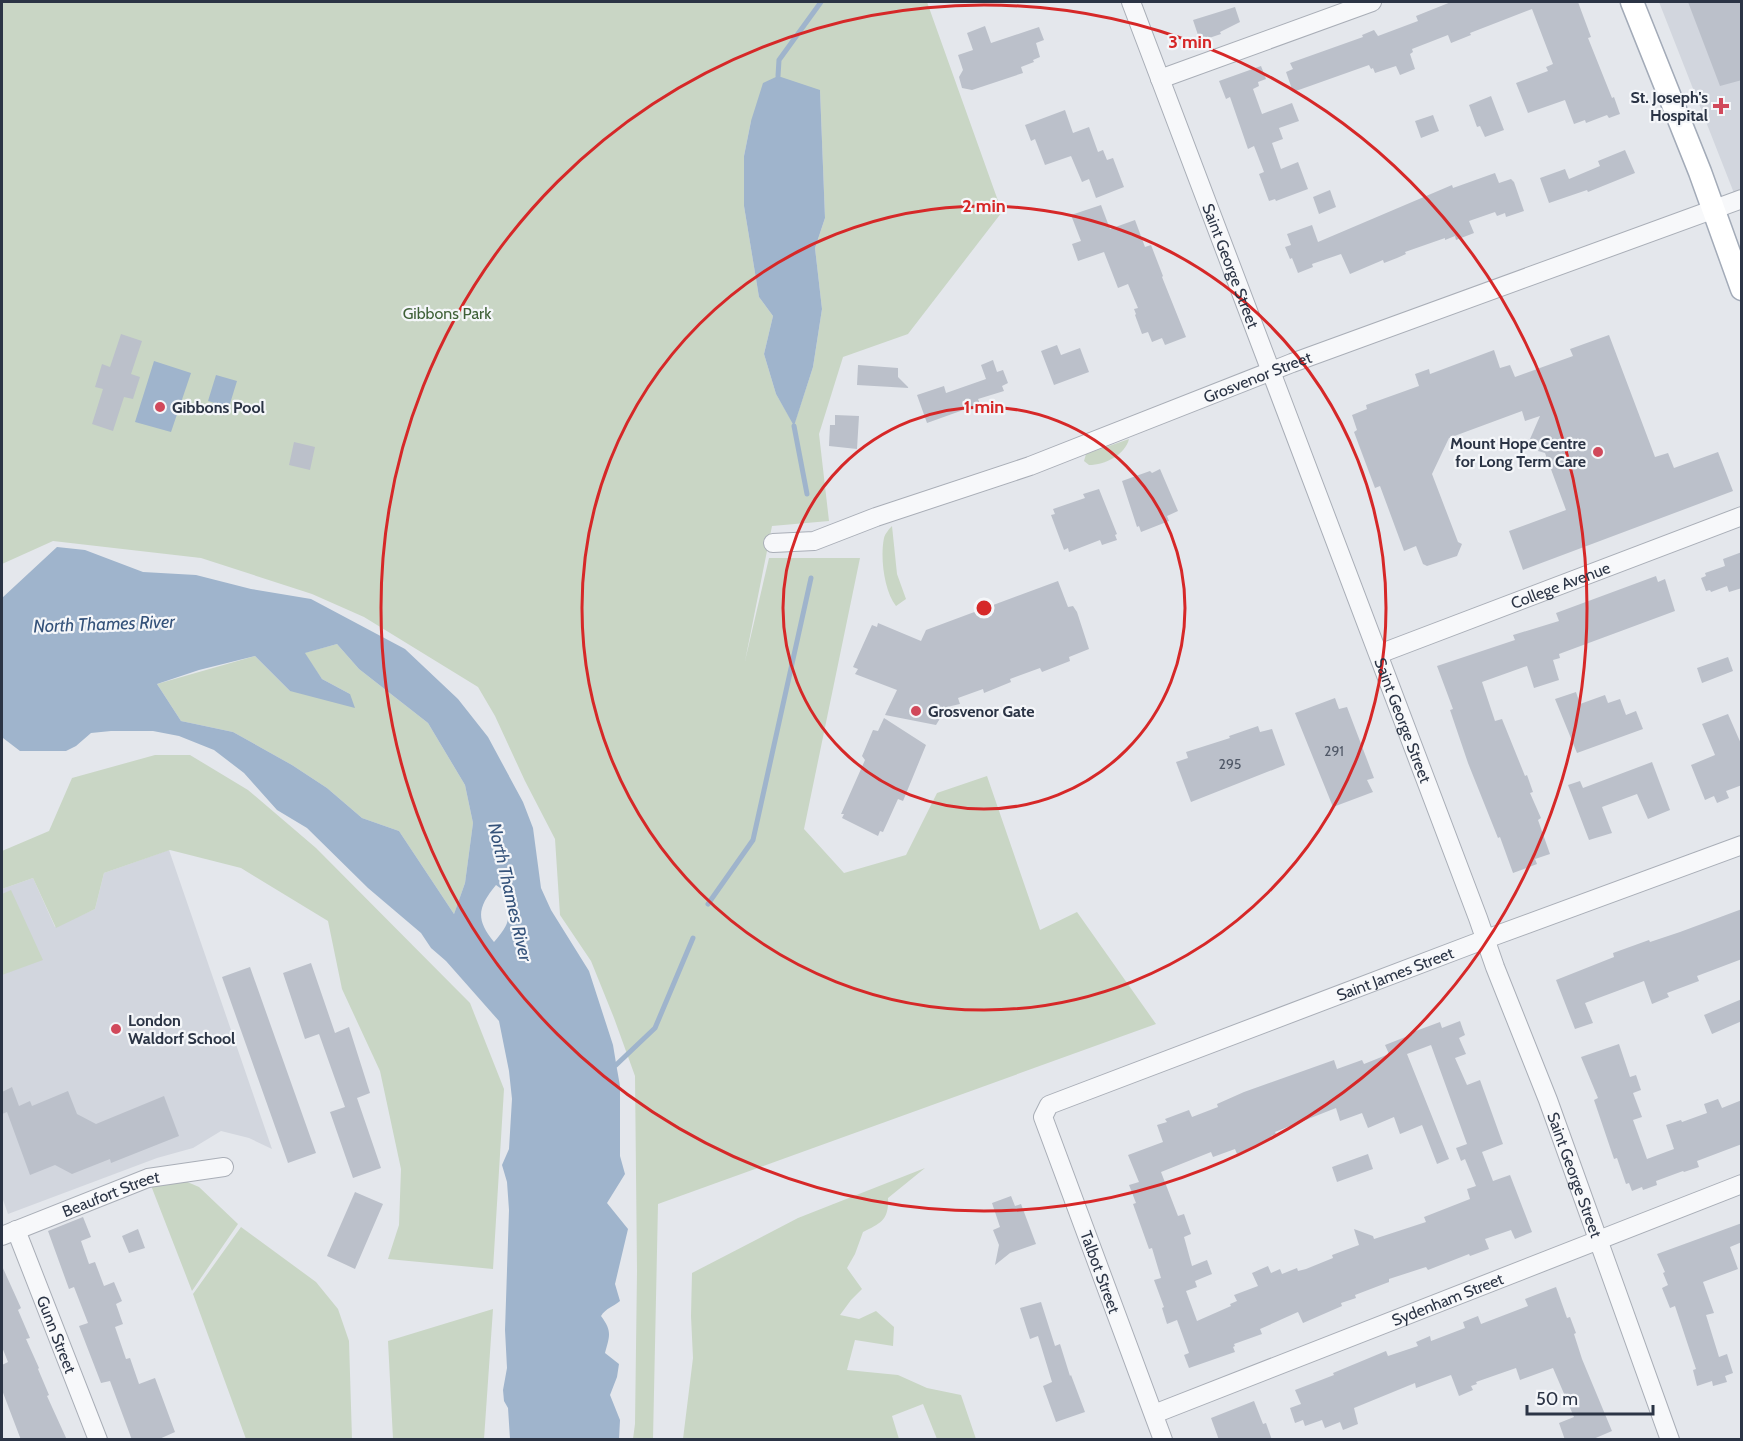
<svg xmlns="http://www.w3.org/2000/svg" width="1743" height="1441" viewBox="0 0 1743 1441" font-family="Cabin,sans-serif">
<rect width="100%" height="100%" fill="#e4e7ec"/>
<path fill="#d2d6de" d="M1659 2H1741V211Z
M169 850 272 1149 249 1138 221 1131 193 1148 157 1158 8 1214 2 1197V889L33 878 55 927 95 909 104 873Z"/>
<path fill="#c9d6c5" fill-rule="evenodd" d="M2 2H927L1002 212 908 334 843 357 819 434 829 521 772 526 745 661 769 558H860L804 829 844 873 906 855 937 793 987 776 1040 930 1077 912 1156 1024 658 1204 653 1439H633L635 1424 637 1271 635 1076 614 1018 591 961 560 915 555 839 525 781 495 716 478 687 364 617 312 594 201 558 53 541 2 564ZM820 90 825 218 815 248 822 309 813 367 794 425 776 394 764 354 773 316 759 297 744 206V156L751 121Z
M1129 439C1125 455 1105 465 1089 465L1084 461 1086 454Z
M892 526 897 574 906 599 896 606C884 591 880 557 884 538 885 534 889 529 892 526Z
M337 644 359 669 428 723 465 785 473 823 465 883 454 914 399 831 362 818 327 788 292 765 233 732 181 721 157 684 255 656 290 691 350 694 322 679 304 653Z
M155 755H190L248 790 316 848 470 1003 504 1089 493 1269 388 1259 399 1225 401 1169 380 1071 342 989 328 921 241 868 170 850 104 873 95 909 56 928 33 878 2 889V851L49 831 72 778Z
M11 890 43 960 2 975V894Z
M925 1168 888 1198C889 1220 881 1223 863 1232L855 1254 847 1268 862 1289 851 1300 840 1315 859 1319 876 1311 894 1327 893 1346 855 1340 847 1370 898 1375 927 1388 961 1395 976 1439H937L923 1404 892 1416 899 1439H683L693 1358 691 1316 692 1273 798 1218Z
M185 1181 199 1187 238 1224 192 1291 150 1183Z
M241 1227 316 1282 338 1309 349 1341 352 1439H246L193 1294Z
M493 1309 484 1439H393L388 1341Z"/>
<path fill="#9fb4cc" fill-rule="evenodd" d="M778 76 820 90 825 218 815 248 822 309 813 367 794 426 776 394 764 354 773 316 759 297 744 206V156L751 121 763 83Z
M154 361 191 373 171 432 135 422Z
M216 375 237 381 229 407 208 401Z
M57 547 85 550 143 572 196 575 251 589 311 599 405 649 458 699 488 737 523 802 533 828 541 888 551 910 589 971 613 1045 617 1069 620 1086V1156L625 1174 607 1203 628 1229 615 1284 620 1301C613 1307 606 1308 601 1316 612 1331 610 1335 605 1353L619 1364 617 1377 610 1395 620 1420 619 1439H510L508 1408 504 1401 503 1390 507 1368 505 1330 509 1210 507 1182 502 1165 509 1149 512 1099 509 1071 499 1021 446 961 431 948 421 933 368 888 307 828 277 810 244 773 214 750 179 736 153 731H111L91 733 76 746 66 751H20L3 738 2 598ZM337 644 359 669 428 723 465 785 473 823 465 883 454 914 399 831 362 818 327 788 292 765 233 732 181 721 157 684 199 670 255 656 290 691 355 708 350 694 322 679 305 653ZM496 885 503 890C510 915 513 921 494 942 475 919 478 907 496 885Z"/>
<g fill="none" stroke-linecap="round" stroke-linejoin="round">
<path stroke="#9fb4cc" stroke-width="5" d="M778 76 779 60 821 2
M794 426 807 494
M708 904 753 840 811 578
M616 1065 655 1028 693 938"/>
</g>
<path fill="#bbc0ca" fill-rule="evenodd" d="M1451 2H1578L1591 37 1588 38 1612 98 1614 97 1620 114 1609 118 1607 115 1586 123 1585 120 1574 124 1565 100 1528 113 1516 83 1548 71 1546 67 1553 64 1532 9 1470 33 1471 35 1451 43 1448 35 1412 49 1413 52 1410 54 1415 69 1400 75 1396 66 1375 73 1373 68 1371 69 1369 65 1293 92 1286 72 1293 69 1290 63 1363 37 1362 35 1374 30 1378 36 1418 21 1416 16Z
M1688 2H1742V80L1720 86Z
M1235 7 1240 22 1220 32 1221 34 1200 41 1193 20Z
M985 26 991 43 1039 27 1044 40 1036 43 1040 57 1033 60 1034 62 1021 67 1023 73 972 90 962 88 959 77 963 70 958 55 973 50 967 33Z
M1261 66 1266 79 1258 82 1259 86 1253 89 1262 114 1292 103 1299 121 1279 128 1283 139 1272 143 1281 169 1298 162 1308 189 1276 201 1275 199 1269 201 1259 174 1264 172 1254 146 1248 149 1230 97 1226 99 1219 81Z
M1491 96 1504 130 1485 137 1480 126 1477 127 1469 105Z
M1065 110 1073 133 1089 127 1098 152 1103 150 1107 160 1113 158 1124 187 1096 198 1089 179 1082 182 1071 156 1045 165 1035 139 1031 141 1025 125Z
M1433 115 1439 131 1421 138 1415 121Z
M1625 150 1635 173 1588 192 1587 190 1549 203 1540 178 1565 169 1569 179 1600 166 1598 161Z
M1495 173 1499 183 1511 179 1514 182 1524 211 1506 217 1505 213 1497 216 1495 212 1469 221 1474 233 1456 240 1455 236 1445 240V238L1405 252 1406 254 1397 258 1384 263 1383 260 1350 274 1341 254 1312 264 1313 267 1298 273 1292 258 1290 259 1285 247 1291 245 1287 234 1312 225 1318 242 1452 185 1453 188Z
M1330 190 1336 207 1319 214 1313 197Z
M1101 205 1110 229 1135 220 1145 247 1151 245 1163 276 1162 277 1186 337 1165 345 1162 338 1152 342 1148 332 1142 334 1135 315 1136 314 1134 309 1138 308 1128 284 1118 288 1104 252 1078 261 1072 244 1081 241 1071 215Z
M121 334 142 341 131 374 140 377 133 399 124 397 113 431 92 424 103 389 95 387 102 364 110 367Z
M1609 335 1655 457 1668 453 1674 468 1718 452 1733 491 1523 570 1509 531 1566 510 1545 453 1538 451 1541 444 1530 439 1540 416 1525 421 1522 411 1449 438 1432 474 1458 542 1462 544 1457 556 1427 566 1423 564 1416 546 1404 551 1380 486 1375 488 1354 432 1357 430 1352 415 1367 409 1366 405 1419 386 1415 374 1429 369 1430 374 1494 350 1500 368 1510 365 1515 377 1573 356 1570 349Z
M1057 345 1061 355 1080 348 1089 372 1054 385 1041 351Z
M993 360 997 372 1003 370 1008 383 1002 386 1004 391 978 399 980 404 927 423 917 395 944 386 946 393 986 379 981 365Z
M858 365 898 368V377L909 388 857 385Z
M835 415 859 416 857 449 829 446 830 425H835Z
M294 442 315 447 310 470 289 465Z
M1160 469 1178 511 1167 516 1169 521 1141 532 1139 526 1137 527 1122 481 1150 471 1152 473Z
M1099 489 1117 534 1115 535 1117 540 1102 545 1100 540 1069 552 1068 548 1064 550 1051 515 1055 514 1053 509 1085 498 1083 494Z
M1742 552V588L1729 592 1727 586 1711 592 1710 590 1706 591 1701 578 1706 576 1705 573 1725 566 1723 559Z
M1656 576 1658 582 1665 579 1675 611 1559 654 1560 658 1553 660 1559 680 1534 688 1527 666 1482 682 1495 721 1502 719 1525 776 1527 775 1533 792 1530 793 1541 818 1538 820 1550 854 1535 859 1537 864 1513 873 1500 837 1498 838 1468 763 1450 710 1453 709 1437 666 1515 640 1513 635 1559 621 1556 613Z
M1058 581 1068 607 1073 606 1077 612 1089 649 1069 657 1070 661 1042 672 1040 668 1010 679 1011 682 984 693 983 689 958 698 960 704 947 707 936 725 885 715 897 690 855 674 858 669 853 667 872 625 877 627 878 623 921 641 926 630Z
M1728 657 1733 671 1702 683 1697 668Z
M1576 692 1580 704 1605 695 1608 703 1620 699 1626 715 1636 711 1643 729 1577 753 1555 699Z
M1335 698 1339 709 1347 707 1374 778 1367 780 1373 792 1333 807 1295 713Z
M1728 714 1742 746V785L1726 791 1729 798 1717 803 1714 796 1705 800 1691 765 1715 755 1702 724Z
M884 718 926 745 903 801 898 799 883 832 880 831 878 836 842 818 844 814H841L865 760 862 756 873 730 878 731Z
M1258 726 1260 732 1272 729 1285 765 1191 802 1176 762 1188 758 1186 752 1230 738 1229 736Z
M1652 762 1670 810 1648 819 1637 794 1602 807 1612 833 1589 840 1568 785 1580 781 1583 788Z
M1742 909V959L1697 976 1699 981 1667 993 1669 997 1652 1004 1644 981 1585 1003 1593 1023 1575 1029 1556 980 1614 957 1613 953 1649 940 1650 942 1680 932Z
M311 963 335 1033 349 1027 370 1093 357 1098 381 1168 353 1178 330 1112 345 1107 319 1034 305 1039 283 973Z
M250 967 316 1153 288 1163 222 977Z
M1742 999V1021L1712 1034 1704 1015Z
M1460 1021 1465 1035 1459 1038 1466 1054 1455 1058 1467 1085 1480 1080 1503 1144 1482 1152 1493 1181 1510 1175 1532 1232 1515 1239 1511 1230 1485 1239 1489 1249 1470 1256 1469 1254 1428 1270 1426 1267 1389 1279V1282L1355 1295 1356 1298 1341 1303 1342 1306 1303 1323 1298 1312 1260 1329 1262 1334 1234 1344 1235 1346 1233 1347 1235 1352 1189 1368 1184 1355 1189 1353 1177 1320 1167 1324 1162 1308 1164 1307 1154 1280 1161 1278 1152 1248 1149 1249 1133 1204 1136 1203 1129 1185 1139 1182 1128 1155 1163 1142 1157 1125 1167 1122 1165 1119 1189 1110 1192 1117 1218 1107 1217 1104 1244 1092 1334 1060 1337 1069 1362 1060 1364 1064 1389 1054 1385 1045 1413 1034V1032L1440 1022 1442 1028ZM1431 1045 1467 1144 1456 1148 1461 1161 1465 1159 1476 1186 1467 1189 1470 1199 1424 1217 1426 1222 1374 1239 1373 1236 1354 1229 1359 1245 1332 1255 1333 1258 1306 1269 1298 1271 1297 1268 1282 1274 1280 1269 1271 1273 1268 1266 1252 1273 1258 1286 1234 1295 1237 1301 1230 1304 1231 1306 1197 1321 1186 1291 1197 1287 1195 1281 1212 1274 1207 1260 1192 1266 1184 1237 1191 1234 1184 1214 1178 1216 1161 1172 1211 1152 1213 1157 1235 1149 1237 1154 1272 1139 1271 1136 1276 1134 1275 1132 1336 1108 1340 1121 1362 1113 1368 1128 1394 1117 1400 1134 1422 1125 1437 1164 1449 1159 1407 1054Z
M1619 1044 1630 1077 1636 1075 1641 1090 1633 1093 1642 1117 1633 1120 1647 1159 1674 1149 1666 1125 1681 1120 1682 1122 1707 1113 1704 1104 1718 1099 1722 1108 1742 1100V1144L1697 1161 1699 1167 1684 1172 1683 1171 1656 1181 1657 1185 1643 1190 1642 1187 1632 1191 1629 1183 1626 1184 1617 1158 1614 1159 1594 1100 1598 1098 1581 1057Z
M12 1087 19 1106 30 1101 32 1106 68 1091 77 1114 96 1124 164 1096 179 1136 111 1163 110 1159 72 1174 55 1165 30 1175 7 1112 2 1114V1092Z
M1368 1154 1373 1169 1337 1182 1332 1167Z
M355 1192 383 1204 355 1269 327 1256Z
M1011 1196 1015 1206 1021 1204 1036 1244 1010 1253 995 1265 999 1245 993 1230 1000 1227 992 1203Z
M83 1217 91 1237 81 1241 89 1264 95 1262 104 1286 114 1282 122 1301 116 1304 123 1324 115 1327 126 1359 130 1358 139 1384 155 1378 175 1432 157 1440H132L110 1381 101 1383 79 1326 88 1323 74 1287 69 1289 48 1231Z
M1742 1223V1242L1730 1247 1738 1269 1703 1282 1714 1313 1706 1315 1719 1357 1727 1354 1733 1373 1725 1376 1727 1382 1713 1386 1712 1381 1697 1386 1693 1370 1696 1369 1675 1306 1670 1308 1662 1288 1668 1285 1663 1273 1665 1272 1657 1254Z
M138 1229 145 1248 129 1253 122 1236Z
M2 1266 21 1308 18 1310 30 1338 26 1339 39 1368 38 1369 49 1395 47 1396 67 1440H21L2 1390V1365L8 1362 2 1347Z
M1556 1287 1567 1318 1570 1317 1576 1333 1574 1334 1582 1359 1612 1431 1591 1440H1565L1559 1423 1574 1417 1553 1368 1520 1380 1516 1368 1476 1382 1477 1384 1471 1386 1473 1390 1459 1396 1451 1375 1416 1388 1415 1383 1354 1408 1358 1424 1343 1430 1340 1422 1325 1428 1322 1420 1305 1426 1303 1420 1295 1423 1290 1408 1301 1404 1295 1390 1334 1375 1333 1373 1386 1351 1388 1356 1418 1346 1416 1342 1430 1336 1431 1341 1465 1328 1463 1322 1478 1316 1481 1324 1528 1306 1525 1299Z
M1041 1302 1055 1346 1060 1344 1070 1376 1071 1375 1085 1412 1056 1422 1043 1386 1052 1382 1038 1336 1030 1339 1020 1308Z
M1254 1401 1263 1424 1266 1423 1272 1440H1219L1211 1418Z"/>
<g fill="none" stroke-linecap="round" stroke-linejoin="round">
<g stroke="#a9aeb7" stroke-width="20">
<g id="minor">
<path id="s1" d="M1131 2 1478 918 1495 967 1548 1100 1670 1440"/>
<path d="M1160 79 1372 2"/>
<path id="s2" d="M773 543 814 541 876 517 1030 466 1292 363 1742 199"/>
<path id="s3" d="M1379 654 1742 516"/>
<path id="s4" d="M16 1230 98 1440"/>
<path id="s5" d="M2 1236 148 1178 224 1167"/>
<path id="s6" d="M1154 1414 1742 1184"/>
<path id="s7" d="M1163 1440 1043 1117 1049 1105 1486 939 1742 845"/>
</g>
</g>
<g stroke="#a3abb8" stroke-width="25">
<path id="major" d="M1632 2 1700 172 1742 289"/>
</g>
<use href="#minor" stroke="#f7f8fa" stroke-width="18"/>
<use href="#major" stroke="#fff" stroke-width="22"/>
</g>
<g fill="none" stroke="#d62828" stroke-width="3">
<circle cx="984" cy="608" r="201"/>
<circle cx="984" cy="608" r="402"/>
<circle cx="984" cy="608" r="603"/>
</g>
<g fill="#d1495b" stroke="#f4f6f9" stroke-width="2">
<path d="M1718 97h6v6h6v6h-6v6h-6v-6h-6v-6h6z"/>
<circle cx="160" cy="407" r="6"/>
<circle cx="1598" cy="452" r="6"/>
<circle cx="916" cy="711" r="6"/>
<circle cx="116" cy="1029" r="6"/>
</g>
<g text-anchor="middle" dominant-baseline="central" stroke-width="4.5" stroke-linejoin="round" paint-order="stroke">
<g font-size="14" fill="#4f5766">
<text x="1334" y="751">291</text>
<text x="1230" y="764">295</text>
</g>
<g font-size="16" font-weight="bold" fill="#2b3445" stroke="#f4f6f9" text-anchor="start">
<text x="1708" y="97" text-anchor="end">St. Joseph's<tspan x="1708" dy="18">Hospital</tspan></text>
<text x="172" y="407">Gibbons Pool</text>
<text x="1586" y="443" text-anchor="end">Mount Hope Centre<tspan x="1586" dy="18">for Long Term Care</tspan></text>
<text x="928" y="711">Grosvenor Gate</text>
<text x="128" y="1020">London<tspan x="128" dy="18">Waldorf School</tspan></text>
</g>
<g font-size="16" fill="#2b3445" stroke="#f4f6f9">
<text stroke="none"><textPath href="#s1" startOffset="282">Saint George Street</textPath></text>
<text stroke="none"><textPath href="#s2" startOffset="514">Grosvenor Street</textPath></text>
<text stroke="none"><textPath href="#s3" startOffset="194">College Avenue</textPath></text>
<text stroke="none"><textPath href="#s1" startOffset="768">Saint George Street</textPath></text>
<text stroke="none"><textPath href="#s7" startOffset="728">Saint James Street</textPath></text>
<text stroke="none"><textPath href="#s1" startOffset="1254">Saint George Street</textPath></text>
<text stroke="none"><textPath href="#s5" startOffset="117">Beaufort Street</textPath></text>
<text transform="translate(1100 1272) rotate(70)">Talbot Street</text>
<text stroke="none"><textPath href="#s6" startOffset="315">Sydenham Street</textPath></text>
<text stroke="none"><textPath href="#s4" startOffset="112">Gunn Street</textPath></text>
</g>
<g font-size="16" fill="#3f6138" stroke="#f4f6f9">
<text x="447" y="313">Gibbons Park</text>
</g>
<g font-size="18" font-style="italic" fill="#34527a" stroke="#f4f6f9">
<text transform="translate(104 624) rotate(-2)">North Thames River</text>
<text transform="translate(510 892) rotate(77)">North Thames River</text>
</g>
</g>
<circle cx="984" cy="608" r="9" fill="#d62828" stroke="#f4f6f9" stroke-width="3"/>
<g font-size="18" text-anchor="middle" font-weight="bold" fill="#d62828" stroke="#f4f6f9" stroke-width="4.5" stroke-linejoin="round" paint-order="stroke">
<text x="1190" y="48">3 min</text>
<text x="984" y="212">2 min</text>
<text x="984" y="413">1 min</text>
</g>
<rect width="1743" height="1441" fill="none" stroke="#2b3445" stroke-width="6"/>
<path d="M1527 1405v9h126v-9" fill="none" stroke="#2b3445" stroke-width="3"/>
<text x="1536" y="1405" font-size="18" fill="#2b3445" stroke="#f4f6f9" stroke-width="4.5" paint-order="stroke">50 m</text>
</svg>
